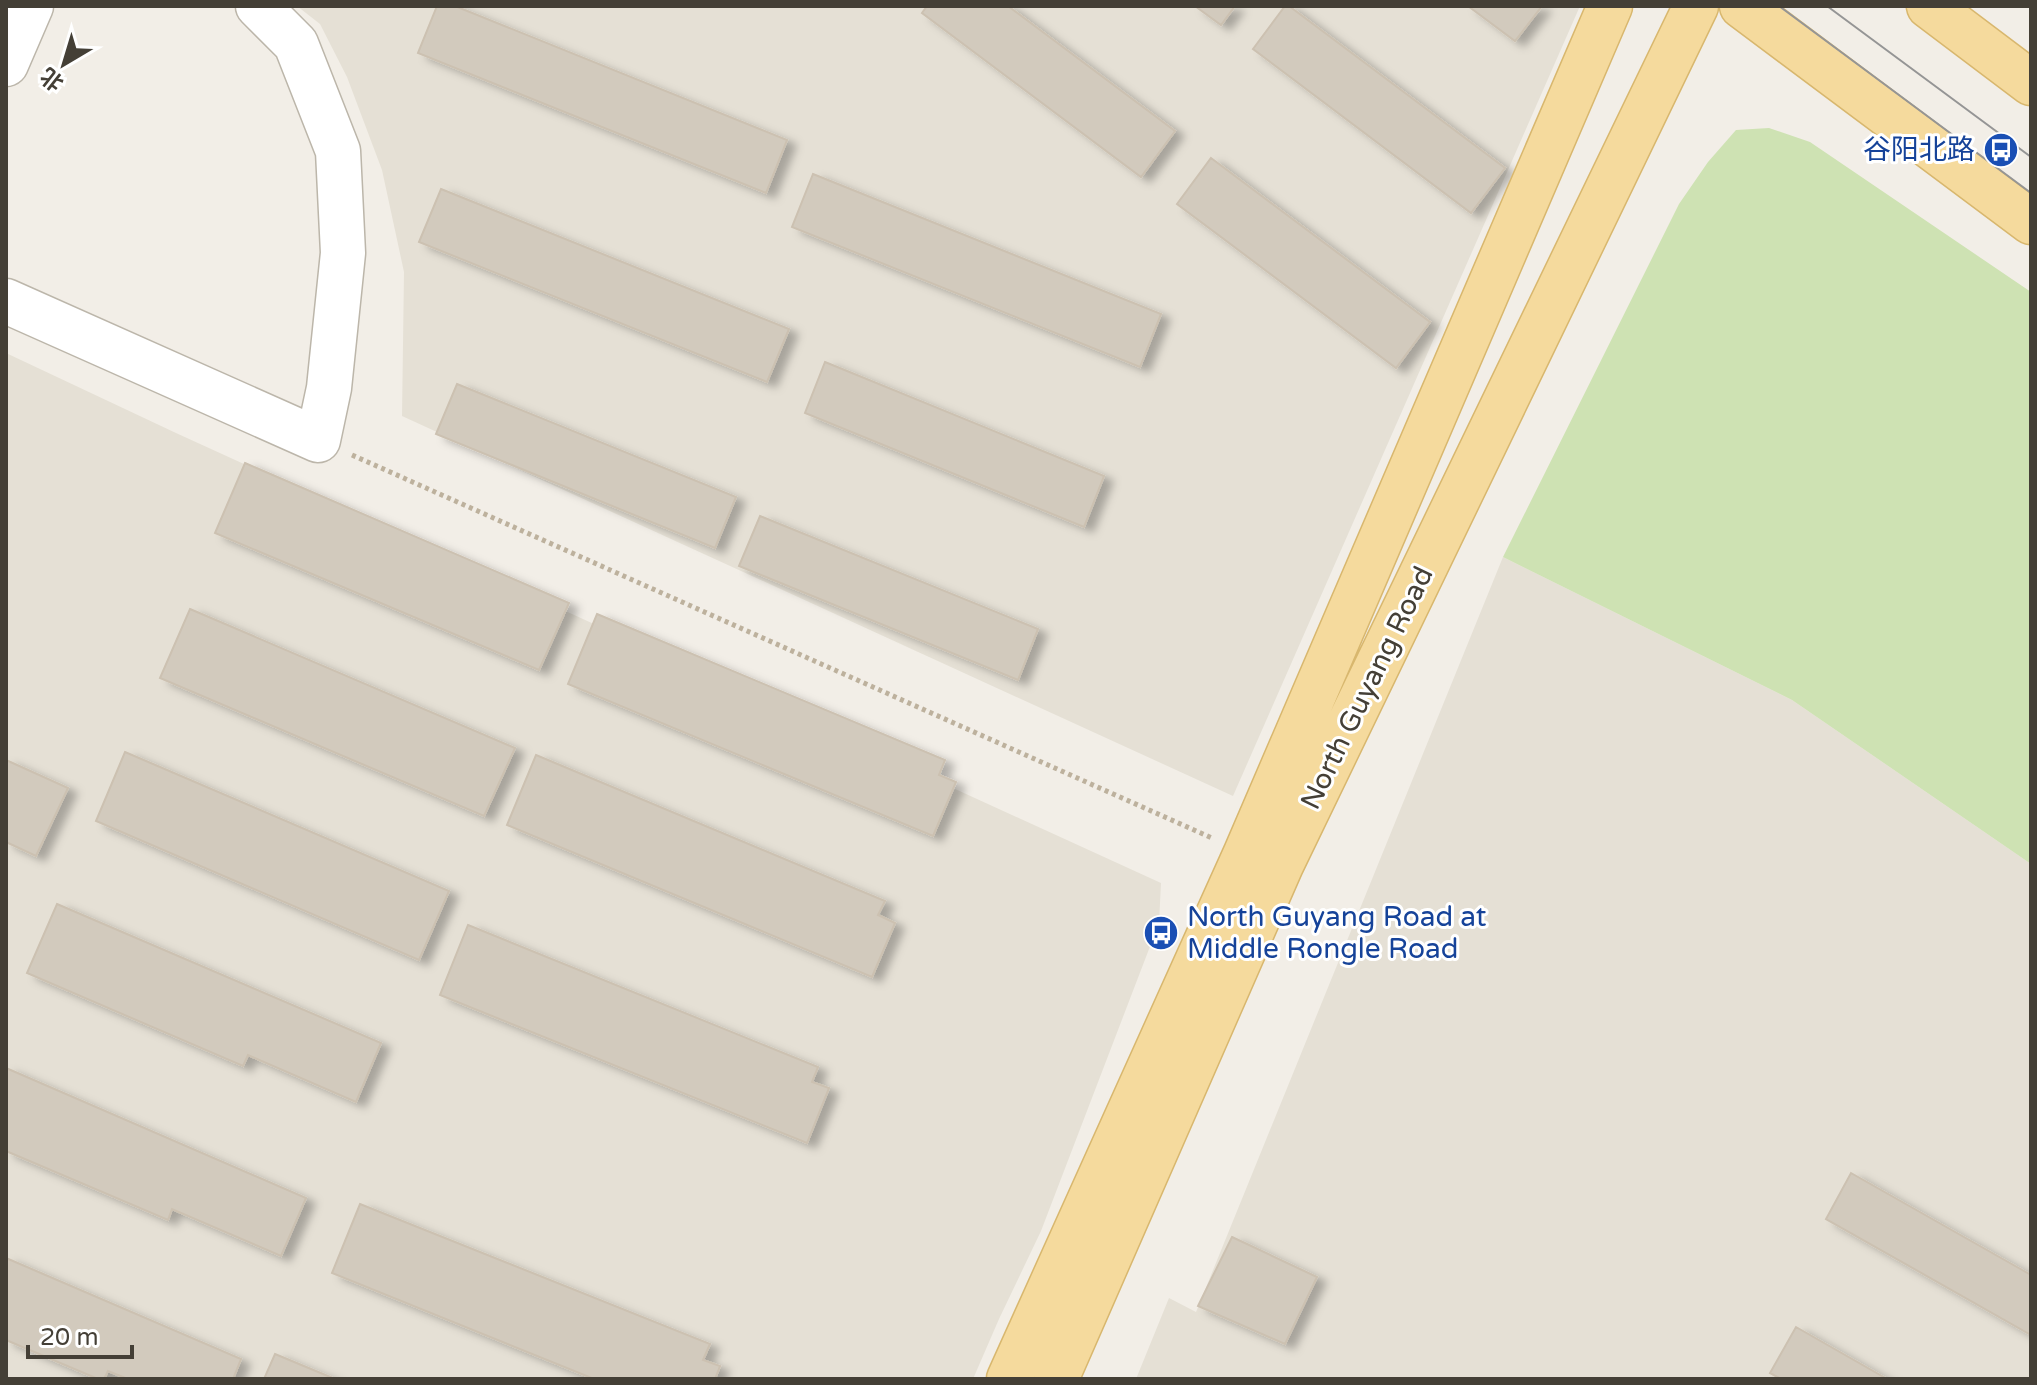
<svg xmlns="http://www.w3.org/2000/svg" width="2037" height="1385" viewBox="0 0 2037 1385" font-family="'Varela Round','Noto Sans SC',sans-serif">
<defs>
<filter id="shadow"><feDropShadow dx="9" dy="5" stdDeviation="4" flood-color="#0004"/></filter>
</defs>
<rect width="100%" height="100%" fill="#f2eee7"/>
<path fill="#e5e0d5" d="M297 6H1580L1233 796 402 416 404 272 382 170 347 77 320 24Z
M6 353 176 433 1161 883 1159 923 1041 1231 999 1319 973 1379H6Z
M1503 557 1792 700 2031 864V1379H1136L1169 1298 1196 1312Z"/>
<path fill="#cee2b3" d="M1769 128 1810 142 2031 292V864L1792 700 1503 557 1679 204 1708 162 1736 130Z"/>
<path fill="#d2cabd" stroke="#ccc1b1" stroke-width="2" filter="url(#shadow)" d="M437 6H455L787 140 766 193 418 53Z
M927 6H1008L1175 131 1141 177 922 13Z
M1195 6H1235L1221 25Z
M1285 6H1289L1505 168 1471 213 1253 49Z
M1468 6H1542L1515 41Z
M1211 158 1430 322 1396 368 1177 204Z
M813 174 1161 314 1140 367 792 227Z
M441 189 789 329 767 382 419 242Z
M825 362 1104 476 1084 527 805 413Z
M457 384 736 497 715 548 436 434Z
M245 463 569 603 539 670 215 533Z
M760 516 1038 629 1018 680 739 566Z
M190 609 515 748 484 816 160 678Z
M597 614 945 760 939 775 956 782 933 836 568 684Z
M125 752 449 891 419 960 96 821Z
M536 755 885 901 878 915 895 923 872 977 507 825Z
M6 760 68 788 36 856 6 842Z
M57 904 381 1043 356 1102 248 1055 243 1066 27 973Z
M468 925 818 1067 812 1082 829 1088 807 1143 440 995Z
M6 1068 306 1198 281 1256 172 1209 168 1220 6 1151Z
M1851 1173 2031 1275V1335L1826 1219Z
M360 1204 710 1344 703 1360 720 1366 715 1379H594L332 1273Z
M1232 1237 1317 1277 1285 1344 1198 1306Z
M6 1258 241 1359 233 1379H128L108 1371 104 1379H98L6 1340Z
M1796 1327 1887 1379H1781L1770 1373Z
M275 1354 335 1379H264Z"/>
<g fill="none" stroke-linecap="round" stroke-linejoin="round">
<g stroke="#bcb6aa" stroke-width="47">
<path id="minor" d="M6 64 31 6
M6 301 318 440 329 388 343 253 338 151 296 44 258 6"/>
</g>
<g stroke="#d8b76e" stroke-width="47">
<path id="major" d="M1742 6 2031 222
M1929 6 2031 83
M1009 1379 1246 853 1610 6
M1056 1379 1281 865 1696 6"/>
</g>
<path stroke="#bdb19d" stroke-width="5" stroke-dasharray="4 4" stroke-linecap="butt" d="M352 455 1212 838"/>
<use href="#minor" stroke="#fff" stroke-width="44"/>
<use href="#major" stroke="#f5da9d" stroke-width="44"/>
<path stroke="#959595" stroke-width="2" d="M1779 6 2031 193
M1827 6 2031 157"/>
</g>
<defs>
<g id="bus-disc" transform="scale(1.8)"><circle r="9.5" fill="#1a4fb4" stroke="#fff"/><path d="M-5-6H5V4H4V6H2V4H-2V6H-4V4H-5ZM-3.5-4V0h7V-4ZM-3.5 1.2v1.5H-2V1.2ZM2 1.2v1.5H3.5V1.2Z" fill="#fff"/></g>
</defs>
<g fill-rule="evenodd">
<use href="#bus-disc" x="2001" y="150"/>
<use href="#bus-disc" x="1161" y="933"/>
</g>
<g text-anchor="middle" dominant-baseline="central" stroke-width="6" stroke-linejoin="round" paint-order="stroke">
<g font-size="28" fill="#164399" stroke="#fff" text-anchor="end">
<text x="1975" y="150">谷阳北路</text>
<text x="1187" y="917" text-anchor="start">North Guyang Road at<tspan x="1187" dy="32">Middle Rongle Road</tspan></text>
</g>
<g font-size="28" fill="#443f36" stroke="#fff">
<text transform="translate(1367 688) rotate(-64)">North Guyang Road</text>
</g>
</g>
<rect width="2037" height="1385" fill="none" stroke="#443f36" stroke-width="16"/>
<g transform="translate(64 64) rotate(218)" stroke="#ffffff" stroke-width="6" paint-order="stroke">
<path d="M0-6L14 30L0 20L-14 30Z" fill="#443f36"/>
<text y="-12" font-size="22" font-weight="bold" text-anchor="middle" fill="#443f36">北</text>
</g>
<path d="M28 1345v12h104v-12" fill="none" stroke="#443f36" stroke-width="4"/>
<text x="40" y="1345" font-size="24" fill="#443f36" stroke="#ffffff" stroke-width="6" paint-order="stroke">20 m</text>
</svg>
